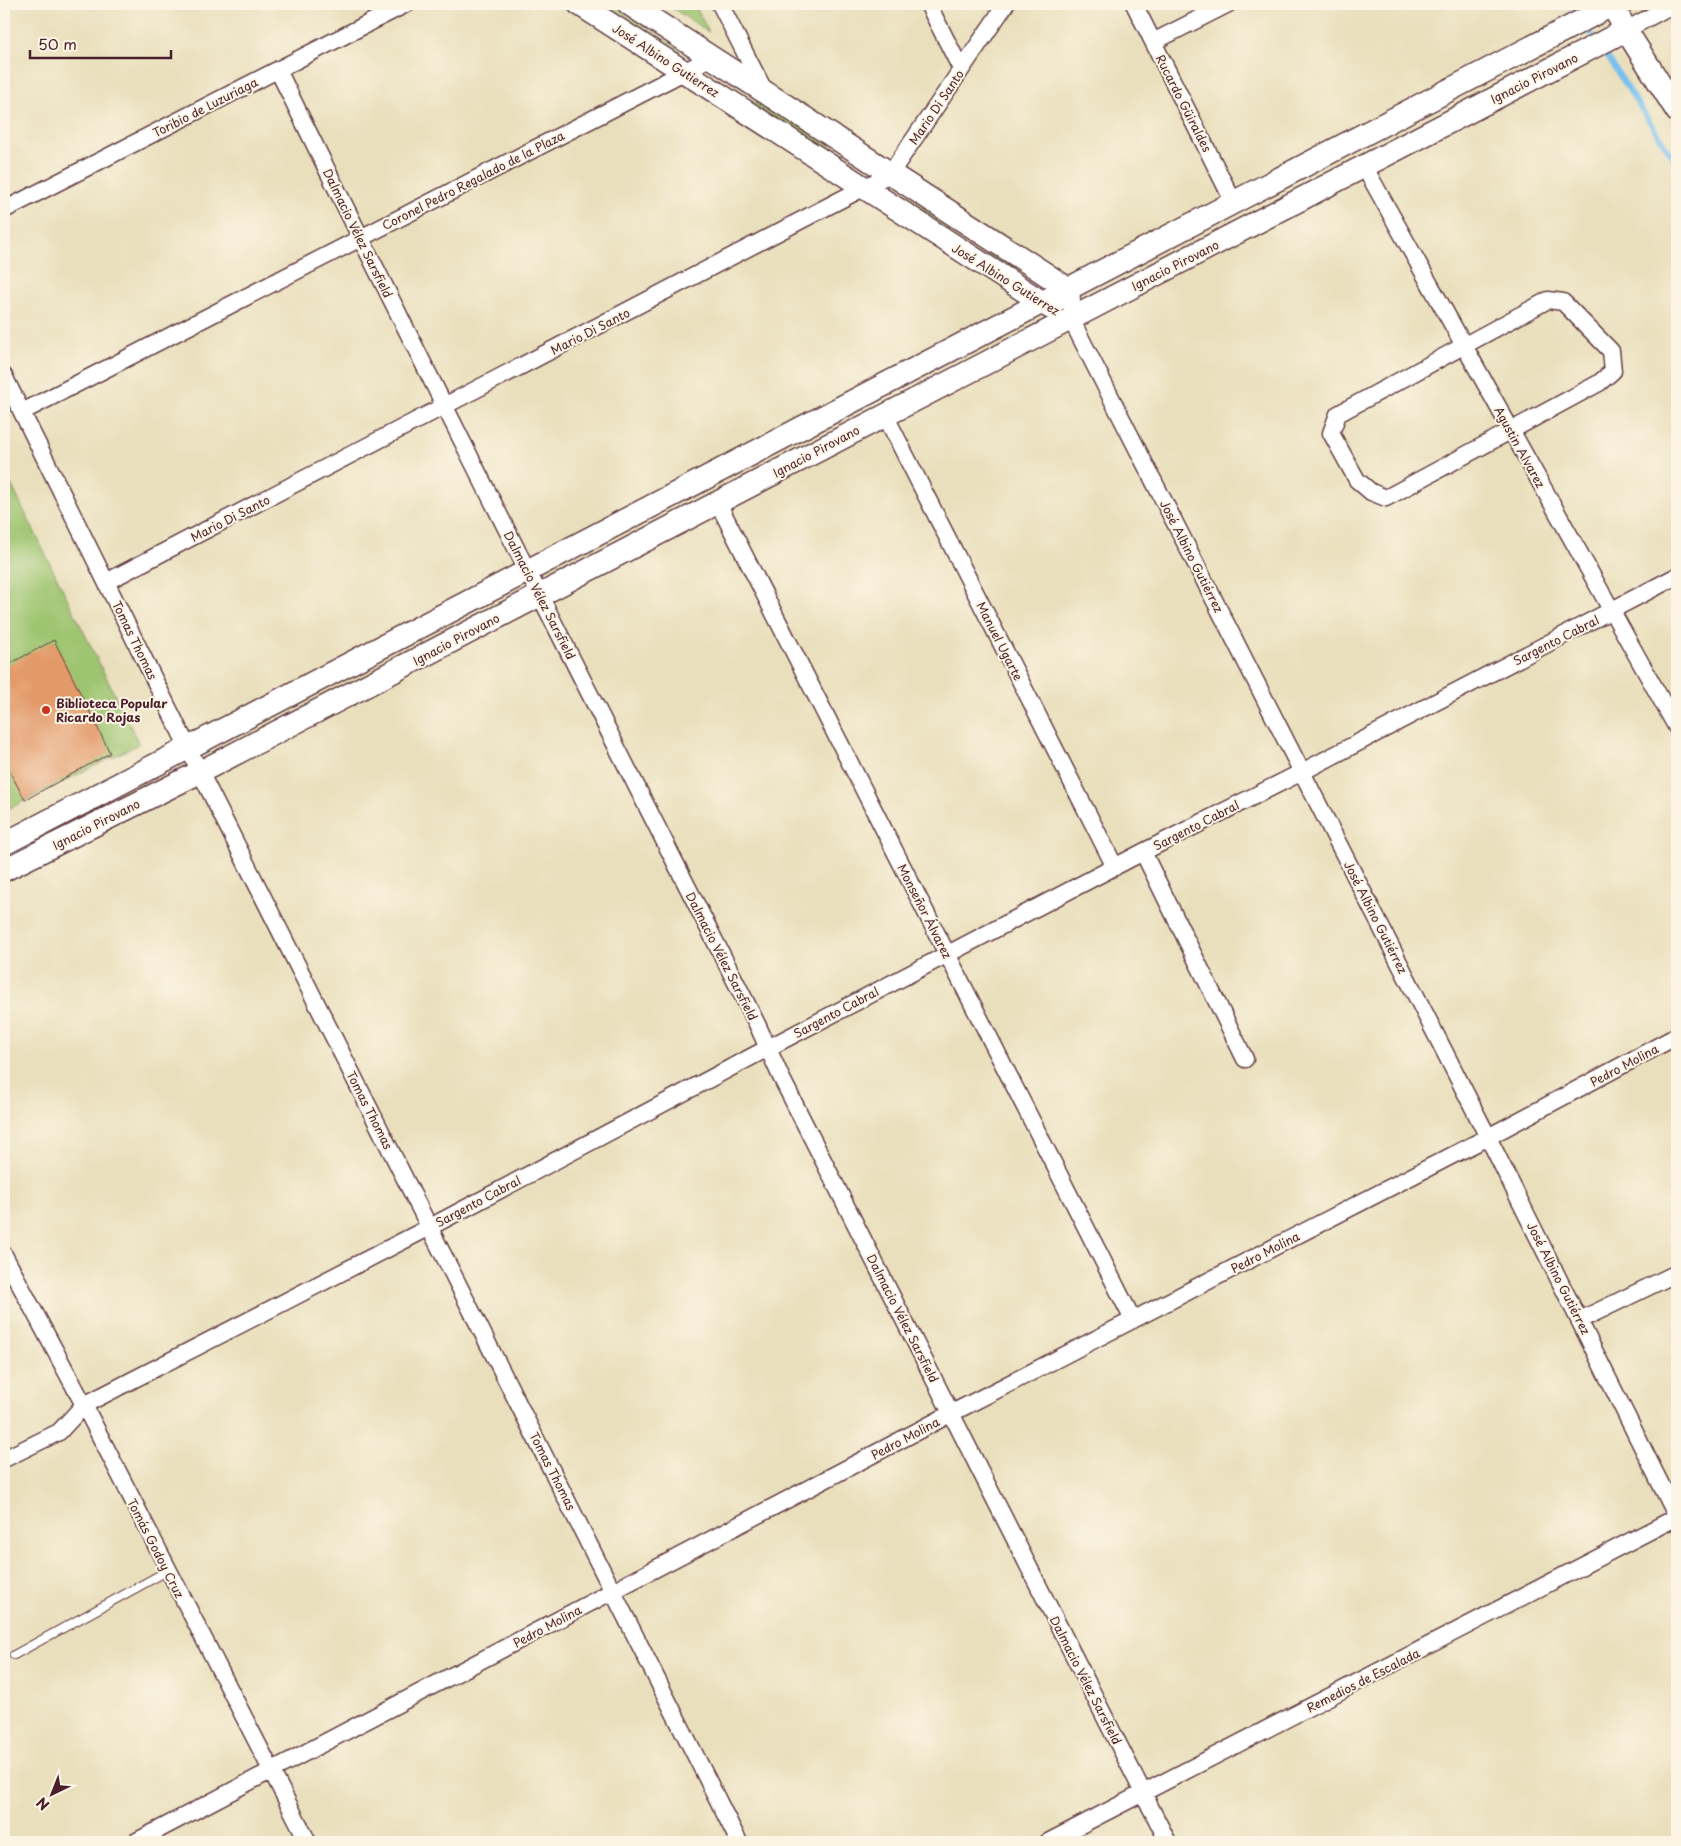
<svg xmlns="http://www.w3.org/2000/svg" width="1681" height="1846" viewBox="0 0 1681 1846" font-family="'Playpen Sans',sans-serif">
<rect width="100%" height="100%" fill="#fcf5e5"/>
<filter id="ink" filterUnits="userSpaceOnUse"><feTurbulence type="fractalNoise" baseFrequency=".02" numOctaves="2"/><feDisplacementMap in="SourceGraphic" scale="10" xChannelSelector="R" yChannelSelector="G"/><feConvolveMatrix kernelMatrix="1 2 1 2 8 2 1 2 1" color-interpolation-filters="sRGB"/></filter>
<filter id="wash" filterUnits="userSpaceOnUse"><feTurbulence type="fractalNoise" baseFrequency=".0096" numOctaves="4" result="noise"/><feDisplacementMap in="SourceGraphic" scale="20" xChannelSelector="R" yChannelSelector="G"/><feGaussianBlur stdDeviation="1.12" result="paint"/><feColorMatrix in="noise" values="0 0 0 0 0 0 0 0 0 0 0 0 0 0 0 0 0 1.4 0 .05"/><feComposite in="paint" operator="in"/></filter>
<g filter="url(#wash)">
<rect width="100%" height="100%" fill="#e9dfbc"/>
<path fill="#9dc470" stroke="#74724e" d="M598 4H611L682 50 675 54Z
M666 4H694L709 32Z
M760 100 852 160 846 166 751 104Z
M907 196 1025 272 1017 275 900 200Z
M4 470 139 744 4 811Z"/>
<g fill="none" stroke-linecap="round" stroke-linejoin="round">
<path stroke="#77c0ef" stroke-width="5.5" d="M1570 4 1576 12
M1589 30 1592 35
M1605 53 1677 164"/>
</g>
<g id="blocks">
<path fill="#e39a69" d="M54 640 110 753 25 800 4 761V667Z"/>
</g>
</g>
<g filter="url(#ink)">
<use href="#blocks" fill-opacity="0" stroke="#623c41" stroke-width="1"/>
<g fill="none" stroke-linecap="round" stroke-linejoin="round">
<g stroke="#623c41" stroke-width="10">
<path id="lane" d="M14 1655 167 1571"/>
</g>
<g stroke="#623c41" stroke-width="19">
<path id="street" d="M720 4 764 90
M928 4 961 69
M1134 4 1234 203
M1626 30 1674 4
M1153 42 1228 4
M278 70C434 389 596 706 757 1024L781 1077 1168 1842
M1364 166 1677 728
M4 210 406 4
M1548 300 1563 302 1611 351 1613 371 1599 383 1386 498 1371 492 1357 480 1331 433 1338 414Z
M4 376 200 772 739 1842
M22 412 684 72 711 57
M885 415 1115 867
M718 503 1133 1320
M106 582 890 174 1006 4
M1143 852 1245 1059
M4 1255 84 1405 308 1842
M1580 1320 1677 1273
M4 1459 59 1432 84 1405 430 1227 768 1048 1143 852 1302 772 1677 576
M135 1842 952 1413 1488 1137 1677 1036
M1048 1842 1677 1517 1488 1137 1071 319"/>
</g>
<g stroke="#623c41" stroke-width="25">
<path id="secondary" d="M579 4 1051 308
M629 4 1041 271 1068 289 1069 300
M4 844 1612 5 1626 30 1677 111
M4 870 200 772 1626 30"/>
</g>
<use href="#lane" stroke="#fff" stroke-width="8"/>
<use href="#street" stroke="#fff" stroke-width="16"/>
<use href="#secondary" stroke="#fff" stroke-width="22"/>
</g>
</g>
<circle fill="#c8321e" stroke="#fcf5e5" stroke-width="2" cx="46" cy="710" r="5"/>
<g text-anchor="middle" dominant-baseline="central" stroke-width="4" stroke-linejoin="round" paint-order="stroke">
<g font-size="12" fill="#4a1f2b" stroke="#fcf5e5">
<text transform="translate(666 60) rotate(33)">José Albino Gutierrez</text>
<text transform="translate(1534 78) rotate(-27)">Ignacio Pirovano</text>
<text transform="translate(1184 103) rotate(63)">Rucardo Güiraldes</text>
<text transform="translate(205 107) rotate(-27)">Toribio de Luzuriaga</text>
<text transform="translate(936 107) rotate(-56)">Mario Di Santo</text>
<text transform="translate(473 180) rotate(-27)">Coronel Pedro Regalado de la Plaza</text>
<text transform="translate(358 233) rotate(64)">Dalmacio Vélez Sarsfield</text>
<text transform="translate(1175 265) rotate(-27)">Ignacio Pirovano</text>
<text transform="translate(1006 279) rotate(32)">José Albino Gutierrez</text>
<text transform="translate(590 331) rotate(-27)">Mario Di Santo</text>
<text transform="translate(1520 447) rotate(61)">Agustin Alvarez</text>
<text transform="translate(816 451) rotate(-28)">Ignacio Pirovano</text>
<text transform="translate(230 518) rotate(-27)">Mario Di Santo</text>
<text transform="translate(1192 556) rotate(63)">José Albino Gutiérrez</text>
<text transform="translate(540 595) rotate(63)">Dalmacio Vélez Sarsfield</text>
<text transform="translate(456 639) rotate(-28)">Ignacio Pirovano</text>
<text transform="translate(135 640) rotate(64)">Tomas Thomas</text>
<text transform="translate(1556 640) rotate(-27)">Sargento Cabral</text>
<text transform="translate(1000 641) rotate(63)">Manuel Ugarte</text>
<text transform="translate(96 824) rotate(-27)">Ignacio Pirovano</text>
<text transform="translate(1196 825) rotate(-27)">Sargento Cabral</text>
<text transform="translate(925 911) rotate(63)">Monseñor Álvarez</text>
<text transform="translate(1376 917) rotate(63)">José Albino Gutiérrez</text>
<text transform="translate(722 956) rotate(63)">Dalmacio Vélez Sarsfield</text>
<text transform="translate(836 1012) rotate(-28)">Sargento Cabral</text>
<text transform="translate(1624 1065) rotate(-28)">Pedro Molina</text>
<text transform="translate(370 1110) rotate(63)">Tomas Thomas</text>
<text transform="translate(478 1201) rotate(-28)">Sargento Cabral</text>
<text transform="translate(1265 1252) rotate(-27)">Pedro Molina</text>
<text transform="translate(1559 1278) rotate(63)">José Albino Gutiérrez</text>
<text transform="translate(903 1318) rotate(63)">Dalmacio Vélez Sarsfield</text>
<text transform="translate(905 1438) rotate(-28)">Pedro Molina</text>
<text transform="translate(553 1471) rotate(63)">Tomas Thomas</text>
<text transform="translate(156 1548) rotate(63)">Tomás Godoy Cruz</text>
<text transform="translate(547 1626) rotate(-28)">Pedro Molina</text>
<text transform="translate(1086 1680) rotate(63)">Dalmacio Vélez Sarsfield</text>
<text transform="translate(1363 1680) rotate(-27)">Remedios de Escalada</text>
</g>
<g font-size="12" font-weight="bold" fill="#4a1f2b" stroke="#fcf5e5" text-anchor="start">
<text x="56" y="703">Biblioteca Popular<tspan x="56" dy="14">Ricardo Rojas</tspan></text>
</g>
</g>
<rect width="1681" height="1846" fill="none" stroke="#fcf5e5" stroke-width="20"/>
<g transform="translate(52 1794) rotate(223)" stroke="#fcf5e5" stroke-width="4" paint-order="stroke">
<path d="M0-4L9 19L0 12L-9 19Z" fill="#4a1f2b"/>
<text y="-8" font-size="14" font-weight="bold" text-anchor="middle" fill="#4a1f2b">N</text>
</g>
<path d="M30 50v8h141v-8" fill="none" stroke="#4a1f2b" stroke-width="2.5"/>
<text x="38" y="50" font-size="15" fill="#4a1f2b" stroke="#fcf5e5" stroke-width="4" paint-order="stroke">50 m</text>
</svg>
